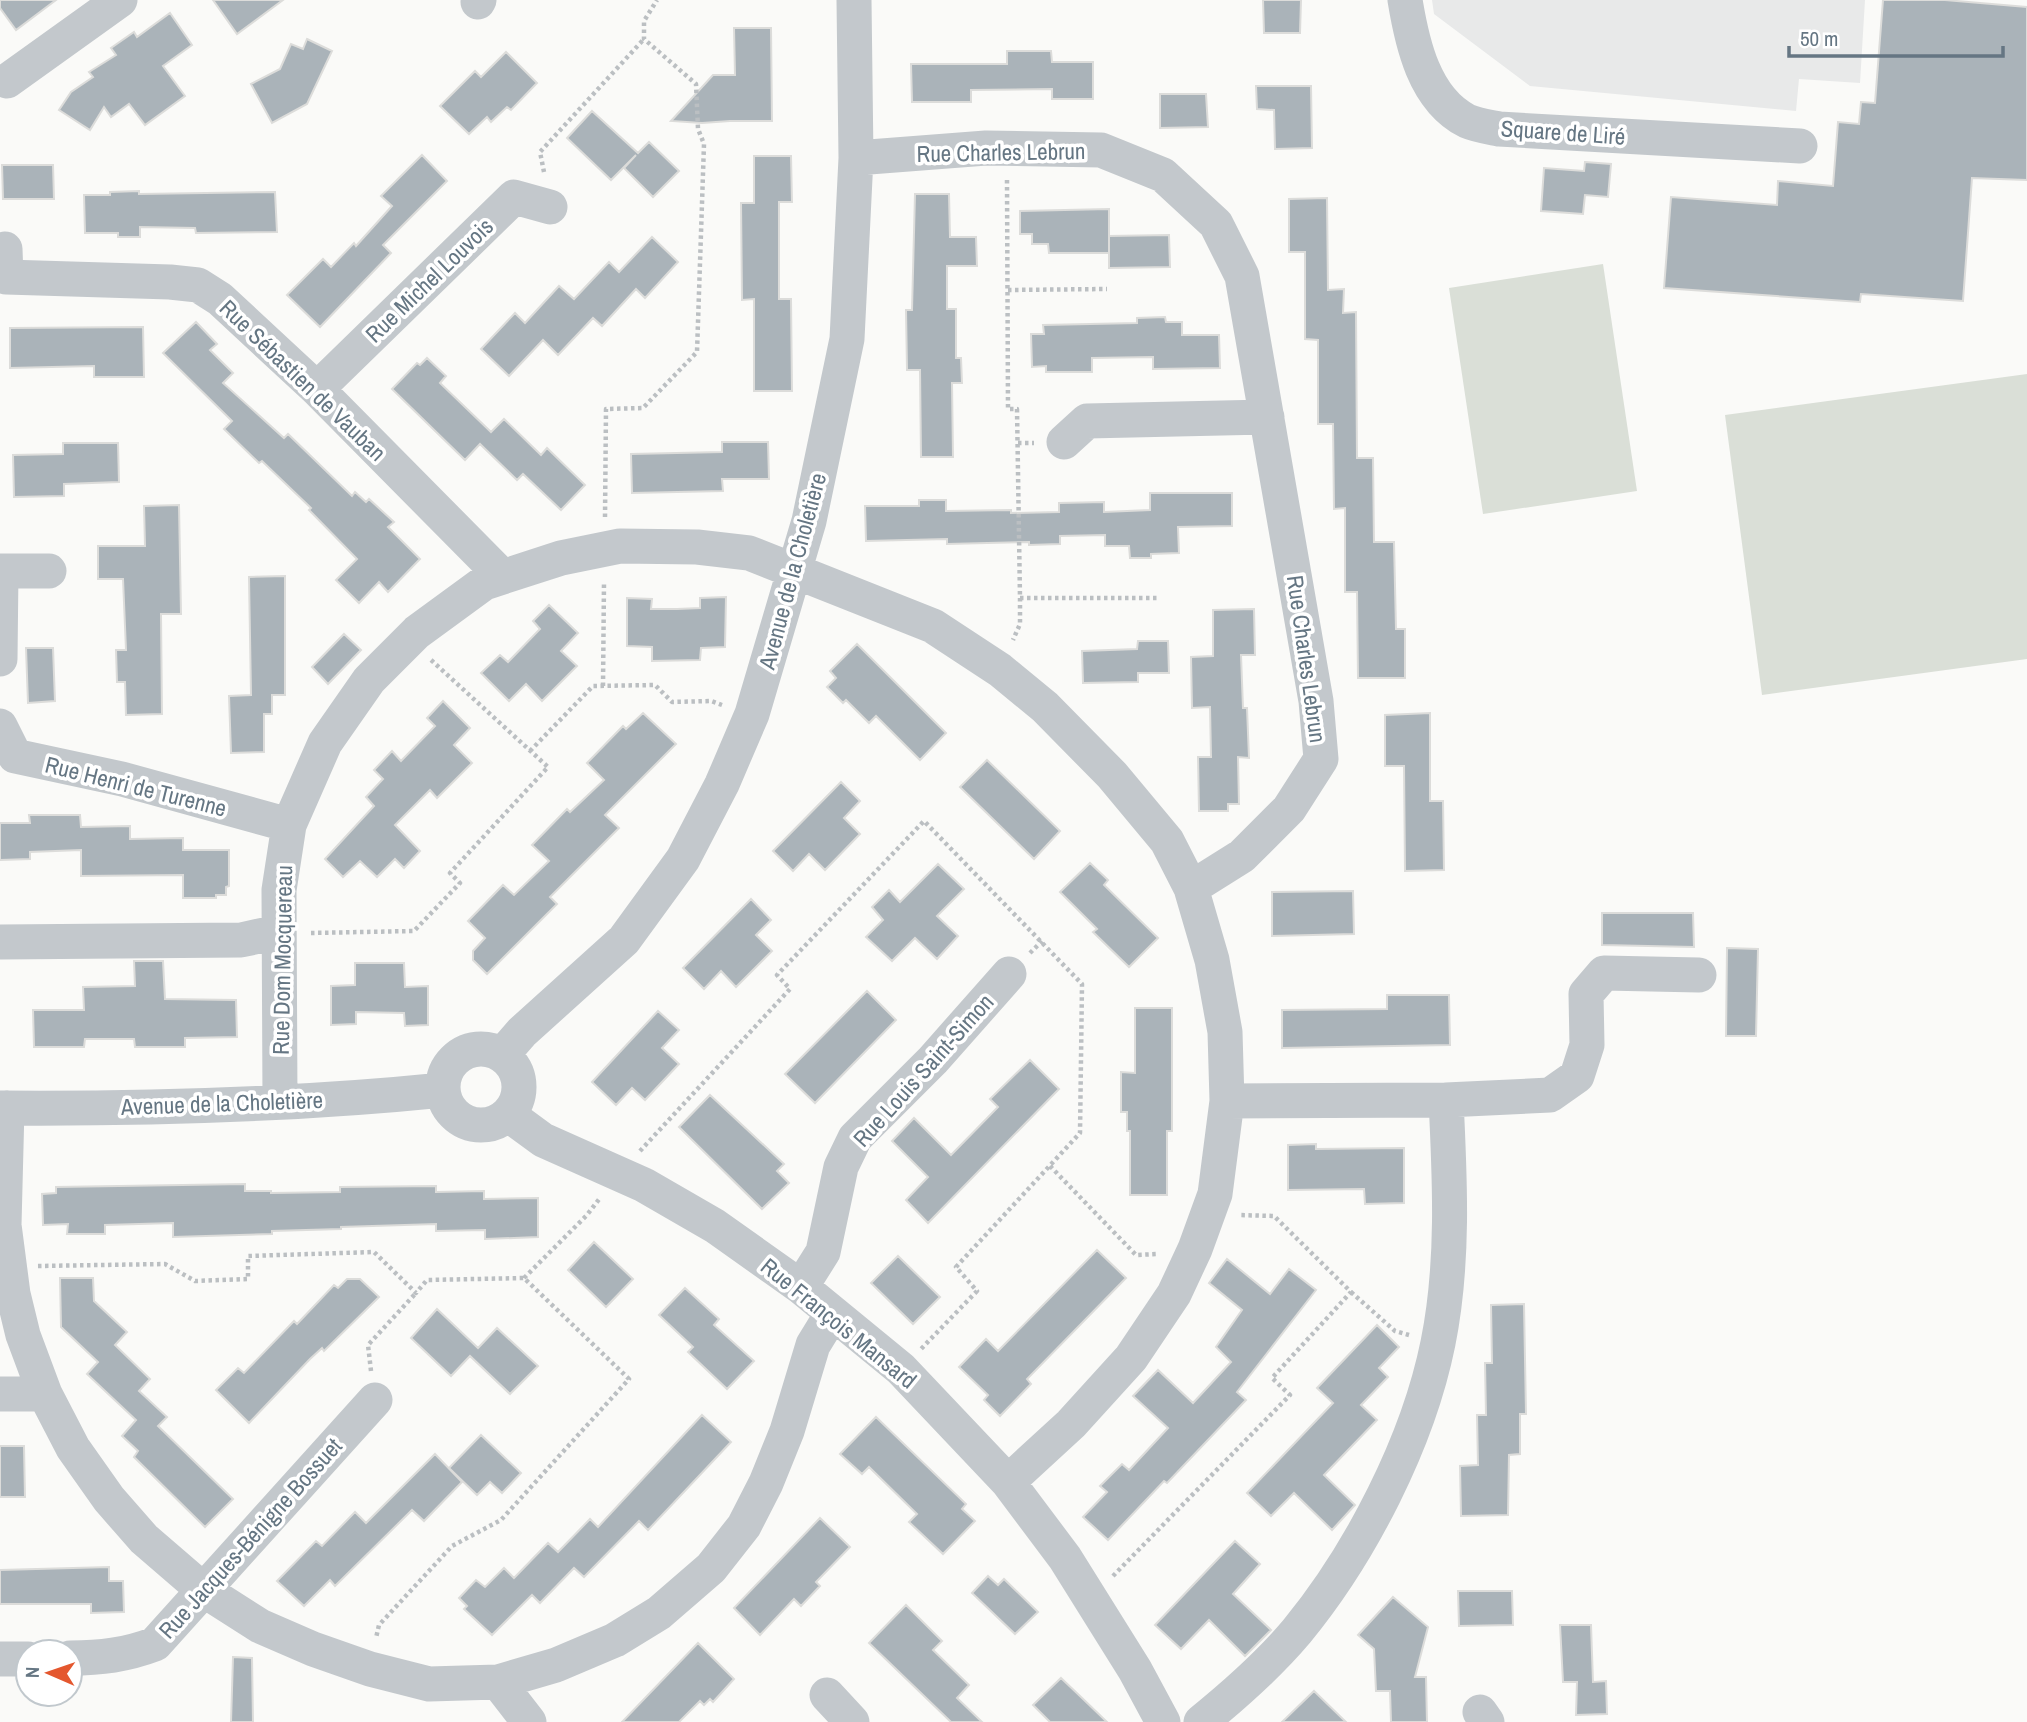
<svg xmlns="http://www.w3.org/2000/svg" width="2027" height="1722" viewBox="0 0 2027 1722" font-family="'Archivo Narrow',sans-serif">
<rect width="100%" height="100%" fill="#fafaf8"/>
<path fill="#e8e9e9" d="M1432 0H1865L1860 83 1799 79 1796 111 1530 86 1434 14Z"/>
<path fill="#dadfd7" d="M1603 264 1637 491 1483 514 1449 288Z
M2027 374V659L1762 695 1725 415Z"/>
<path fill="#aab3b9" stroke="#dcdcda" stroke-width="2" d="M0 0H56L16 30 0 8Z
M213 0H283L237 34Z
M1263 0H1301L1300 33H1264Z
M1883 0H1945L2027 7V180L1972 178 1963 301 1861 294 1860 302 1664 288 1671 197 1777 205 1778 181 1833 186 1838 122 1859 124 1861 102 1875 103Z
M170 13 192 45 163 66 185 96 145 125 129 104 111 117 104 107 90 130 59 110 71 92 93 77 89 72 116 55 111 48 134 32 137 37Z
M734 28H771L772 121H730L702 123 671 121 713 75H735Z
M307 39 332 51 307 104 272 123 251 84 280 69 291 44 303 49Z
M1007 51H1051L1052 62H1093V99H1052V89L971 90V102H912L911 64H1007Z
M506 52 537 83 511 110 507 107 491 122 487 117 469 134 440 106 475 71 481 77Z
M1256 86H1311L1312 148 1275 149 1274 110 1257 109Z
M1160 94H1206L1208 127 1160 128Z
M592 111 638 153 649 142 679 171 653 197 624 168 636 155 611 180 567 138Z
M422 155 447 181 383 245 391 253 320 327 287 295 323 259 331 267 354 243 356 246 392 206 381 196Z
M754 156H791L792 202H779V299H791L792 391H754V299L742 300 741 203H754Z
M1585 162 1611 164 1608 197 1585 195 1583 214 1541 211 1544 168 1584 171Z
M2 165H53L54 199H3Z
M139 191V194L275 192 277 232 196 233 195 228 140 227V237H118V233H85L84 195H110V192Z
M915 194H949L950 237H976L977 266H947V309H956V358H961L962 383H952L953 457H921L920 370H907L906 310H912Z
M1327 198 1328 290 1344 289 1343 313 1356 312 1357 458H1373L1374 542H1394L1396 629H1405V678H1358L1357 592H1345V508L1334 509 1333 424H1318V340L1305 339V252H1289V199Z
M1109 209V253H1049L1048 244H1032V234H1020V211Z
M1169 235 1170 267 1109 268V236Z
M652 237 678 262 645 298 636 289 602 326 593 318 558 355 543 340 509 376 481 349 515 313 525 323 559 286 574 299 609 262 619 272Z
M1165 317 1166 322H1182V335H1219L1220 368 1153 369V357L1092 358V372H1046V366L1032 367 1031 334H1044L1043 325 1137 323V318Z
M196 322 217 344 210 350 233 373 223 383 284 438 288 434 352 496 355 492 366 502 369 499 394 522 388 527 420 559 388 592 379 582 359 603 336 580 357 559 309 510 311 508 262 461 259 463 224 429 232 421 163 353Z
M143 327 144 377H94V366L10 368V328Z
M427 358 446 376 440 383 491 432 504 419 541 455 547 448 585 485 561 510 523 474 517 480 480 444 465 460 392 389 417 363 420 365Z
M722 442H768L769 479H722L723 491 632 493 631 454 722 452Z
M63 443H118L119 482 64 484V496L14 497 13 455 63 454Z
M1150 493H1232V526L1178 527 1179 553 1151 554V558H1130L1129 546H1105V535L1060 536V544L1029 545V542L947 544V539L866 541 865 506H919V500H946V511L1011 510V513L1059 512V503L1104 502V512L1150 510Z
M179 505 181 614H161L162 714 126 715 125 682H117L116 650H126L123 579H98V546H145L144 506Z
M285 576V695H272V714H264V752L231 753 229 696 251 695 249 577Z
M726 597 725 647 701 648 700 660 652 661V647L627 646V598L652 599 651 609H677L700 608V598Z
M549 605 578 633 561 651 577 666 542 701 526 684 509 701 481 673 500 655 508 662 540 629 533 621Z
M1254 609 1255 655H1241L1243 708H1247L1249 758 1238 757 1239 804H1228V811H1199L1198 757H1211L1210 707 1192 708 1191 657 1213 656V610Z
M344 634 361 650 328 684 312 667Z
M1138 641H1168L1169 673H1138V682L1083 683 1082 651 1137 649Z
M857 644 946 733 920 760 876 716 869 723 846 700 843 703 827 687 836 678 830 671Z
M26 648H53L55 701 28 703Z
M443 701 470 728 454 745 472 763 437 798 430 790 395 825 420 851 404 868 395 859 377 877 360 861 343 877 325 859 374 806 366 797 383 779 374 770 392 751 401 761 435 726 427 718Z
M643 713 676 744 605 815 619 828 550 897 557 904 487 974 473 960V951L485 938 468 921 503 885 514 895 549 861 532 845 567 809 570 812 604 780 587 763 623 726 626 729Z
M1430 713V801H1443L1444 870 1405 871 1404 766H1385V715Z
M987 760 1060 831 1034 859 960 787Z
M841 782 860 801 844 818 860 834 825 870 809 854 793 871 773 851Z
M29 815H80L81 827 130 826V839L183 838V850H229V886L226 887V895H216V898H183V875L81 876V850L30 852V859L0 860V823H30Z
M1090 863 1108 880 1104 885 1158 938 1129 967 1093 932 1097 929 1060 892Z
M938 864 964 889 937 916 958 936 937 959 915 938 892 961 866 937 883 920 872 907 889 890 900 902Z
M1353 891 1354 934 1272 936V892Z
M751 899 771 920 756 935 772 951 736 987 721 971 704 989 683 968Z
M1602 913H1693L1694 947 1602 945Z
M1727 948 1758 949 1756 1036H1726Z
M134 961H163L165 999 236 1000 237 1037 185 1038V1047H135L134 1039H85L84 1047H34L33 1010H84L83 987 135 986Z
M355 963H404L405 987 428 986V1025L405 1026 404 1013 356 1012V1024L331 1025V986L355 985Z
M867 991 896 1020 815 1103 785 1074Z
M1387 995H1449L1450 1045 1282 1048V1010L1387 1009Z
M1135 1008H1172V1131H1167V1195H1130V1131H1127V1112H1121V1072L1135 1073Z
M658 1011 679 1030 662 1048 679 1064 645 1100 632 1088 616 1105 592 1082Z
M1030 1060 1059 1089 928 1223 906 1200 928 1177 892 1141 914 1118 951 1155 998 1107 990 1099Z
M710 1095 784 1164 777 1171 789 1183 762 1209 679 1127Z
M1316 1144V1149L1404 1148V1203L1365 1204 1364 1189 1288 1190V1145Z
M245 1184V1191H271V1193L340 1192V1187L436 1186V1192L484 1191V1199L538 1198V1237L485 1239V1230L436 1231V1224L341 1227V1229L272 1231V1234L173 1237V1223L105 1225V1234H67L68 1224 43 1225 42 1194 56 1193V1187Z
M594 1242 633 1279 606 1307 568 1270Z
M1097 1250 1126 1278 1027 1379 1031 1384 1000 1416 984 1400 988 1395 959 1367 986 1339 998 1351Z
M898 1256 940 1297 913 1324 871 1283Z
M1227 1259 1270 1294 1289 1269 1316 1290 1237 1392 1246 1400 1167 1483 1164 1481 1108 1540 1083 1517 1107 1492 1100 1486 1122 1464 1129 1470 1168 1428 1133 1396 1158 1370 1193 1403 1231 1362 1216 1347 1242 1310 1209 1283Z
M60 1278H93L94 1301 127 1332 115 1345 150 1379 139 1391 167 1417 158 1426 233 1499 205 1527 134 1457 138 1451 122 1436 136 1420 87 1374 98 1362 61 1327Z
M347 1279H360L379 1297 324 1351 322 1348 310 1359 249 1423 216 1390 238 1368 244 1373 294 1321 297 1324 334 1285 338 1288Z
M685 1288 719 1319 714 1325 754 1361 727 1389 688 1352 693 1347 659 1315Z
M1524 1304 1526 1414H1520V1454L1509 1455 1508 1515 1461 1516 1460 1466 1478 1465 1477 1415H1486L1485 1363H1492L1491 1305Z
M437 1309 478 1348 497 1328 538 1366 510 1394 470 1356 451 1376 411 1338Z
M1377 1325 1399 1347 1379 1368 1388 1377 1361 1405 1377 1420 1324 1475 1355 1505 1332 1530 1294 1493 1271 1516 1247 1493 1333 1403 1317 1388Z
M702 1415 731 1442 648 1530 639 1521 584 1577 574 1568 540 1603 532 1595 492 1635 464 1609 467 1606 459 1598 476 1580 485 1587 504 1568 514 1578 548 1543 558 1552 590 1519 598 1527Z
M876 1417 966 1504 962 1509 975 1521 943 1554 909 1522 917 1514 869 1467 862 1474 840 1454Z
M481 1435 521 1473 502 1493 490 1482 477 1495 449 1468Z
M0 1446H24L25 1497H0Z
M435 1454 462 1482 424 1521 412 1510 335 1586 330 1580 304 1606 277 1581 316 1541 322 1546 355 1512 366 1523Z
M820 1518 850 1547 816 1582 820 1586 801 1606 794 1599 760 1635 734 1608Z
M1235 1541 1260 1564 1233 1594 1271 1630 1245 1656 1209 1620 1181 1649 1155 1625Z
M109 1567V1581H123L124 1612 91 1613V1604H0V1570Z
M988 1576 998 1585 1004 1579 1038 1612 1015 1634 972 1593Z
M1458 1591H1512L1513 1625 1459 1626Z
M1393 1597 1428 1627 1415 1677H1426L1427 1722H1391L1390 1691H1376L1374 1649 1358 1635Z
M906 1605 942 1641 933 1650 969 1685 957 1698 982 1722H951L869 1643Z
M1560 1625H1591L1593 1682 1606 1681 1607 1714 1576 1715 1577 1682H1563Z
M698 1643 734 1679 713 1702 710 1699 704 1705 700 1701 679 1722H622Z
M233 1657 252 1658 253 1722H231Z
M1061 1678 1081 1697 1107 1722H1050L1033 1705Z
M1314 1691 1346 1722H1282Z"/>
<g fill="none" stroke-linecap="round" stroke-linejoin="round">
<path stroke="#bbbfc2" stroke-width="4.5" stroke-dasharray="3.5 3.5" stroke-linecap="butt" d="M544 172 540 152 644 39
M1007 180 1008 409H1017L1020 598V624L1013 640
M1008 290 1107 289
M1018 443H1034
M605 517 606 409 643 408 697 352 704 144 698 129 696 84 644 39V21L657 0
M1020 598H1159
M603 686 604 582
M530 751 593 686 655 685 672 702 711 701 722 705
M311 933 414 931 460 883 450 873 548 767 430 659
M1030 953 1042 941
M640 1151 790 989 777 975 924 821 1082 984 1080 1133 956 1267 977 1291 921 1349
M1050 1166 1136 1255 1157 1254
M38 1266 165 1264 195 1281 248 1279V1256L374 1252 416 1293 427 1280 524 1278 629 1379 501 1520 452 1546 379 1625 376 1638
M524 1278 587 1215 600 1198
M1351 1292 1395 1331 1409 1335
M371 1371 368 1345 416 1293
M1113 1576 1290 1395 1272 1378 1351 1292 1274 1216 1238 1215"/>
<path stroke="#c3c8cc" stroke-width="35" d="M1405 0C1412 43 1424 99 1467 121 1476 125 1489 127 1499 129L1800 146
M478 2 479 0
M7 81 120 0
M856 158 986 148 1101 150 1163 175 1216 224 1242 276 1316 701 1321 759 1289 809 1242 856 1191 888
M5 249 6 277 170 282 198 285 220 299 317 389 502 576
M317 389 514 197 550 207
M1064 442 1087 421 1267 417
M0 659 1 571H49
M0 726 15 756 122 779 289 825
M0 942 241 940 278 932
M443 1087a38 38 0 1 1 76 0a38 38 0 1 1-76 0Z
M502 1055 522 1032 624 940 683 859 722 784 752 714 809 521 847 339 856 158 854 0
M1446 1100 1550 1095 1577 1076 1587 1045 1586 994 1604 973 1699 975
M280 1102 279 890 289 825 325 743 369 680 417 632 484 583 561 558 620 546 697 547 749 553 933 626 1000 670 1045 707 1112 775 1167 841 1191 888 1212 960 1225 1032 1227 1101 1215 1194 1195 1249 1174 1294 1131 1358 1071 1424 1008 1482
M0 1108C147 1109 296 1105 443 1090
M7 1108 4 1225 13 1294 23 1335 45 1394 73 1448 109 1499 144 1539 202 1589 260 1626 313 1649 370 1669 429 1684 498 1682 556 1665 615 1640 659 1613 711 1568 744 1526 766 1483 787 1431 813 1345 832 1314
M509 1115 543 1140 644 1185 715 1226 801 1287 901 1369 1008 1482 1065 1558 1135 1670 1163 1722
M801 1287 823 1252 841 1167 855 1138 933 1060 1009 974
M0 1394H45
M70 1658C101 1658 126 1655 155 1644L375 1400
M0 1659H28
M498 1682 529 1722
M827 1695 852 1722
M1480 1712 1487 1722
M1201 1722C1233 1696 1271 1662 1297 1631 1361 1553 1418 1442 1438 1343 1454 1264 1450 1180 1446 1100L1227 1101"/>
</g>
<g text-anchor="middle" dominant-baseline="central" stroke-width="7" stroke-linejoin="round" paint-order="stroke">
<g font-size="23" fill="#657683" stroke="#fff">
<text transform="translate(1563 132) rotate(4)">Square de Liré</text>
<text transform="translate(1001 152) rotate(-1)">Rue Charles Lebrun</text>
<text transform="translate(429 280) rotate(-44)">Rue Michel Louvois</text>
<text transform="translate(303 380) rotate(44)">Rue Sébastien de Vauban</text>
<text transform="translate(792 571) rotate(-75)">Avenue de la Choletière</text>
<text transform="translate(1307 659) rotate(82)">Rue Charles Lebrun</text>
<text transform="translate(136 786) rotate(14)">Rue Henri de Turenne</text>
<text transform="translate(282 960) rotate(-89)">Rue Dom Mocquereau</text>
<text transform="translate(923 1070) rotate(-48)">Rue Louis Saint-Simon</text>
<text transform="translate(222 1103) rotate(-2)">Avenue de la Choletière</text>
<text transform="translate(839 1323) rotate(39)">Rue François Mansard</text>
<text transform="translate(250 1538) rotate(-48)">Rue Jacques-Bénigne Bossuet</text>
</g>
</g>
<g transform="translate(49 1673) rotate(272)"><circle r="33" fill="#ffffff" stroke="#c1c8cd" stroke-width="2"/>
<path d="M0-5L12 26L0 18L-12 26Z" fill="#e4572e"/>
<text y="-10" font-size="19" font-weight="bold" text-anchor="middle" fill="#657683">N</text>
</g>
<path d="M1789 46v10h214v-10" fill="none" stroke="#657683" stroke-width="3.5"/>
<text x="1800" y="46" font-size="21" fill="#657683" stroke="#ffffff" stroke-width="5" paint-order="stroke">50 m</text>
</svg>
